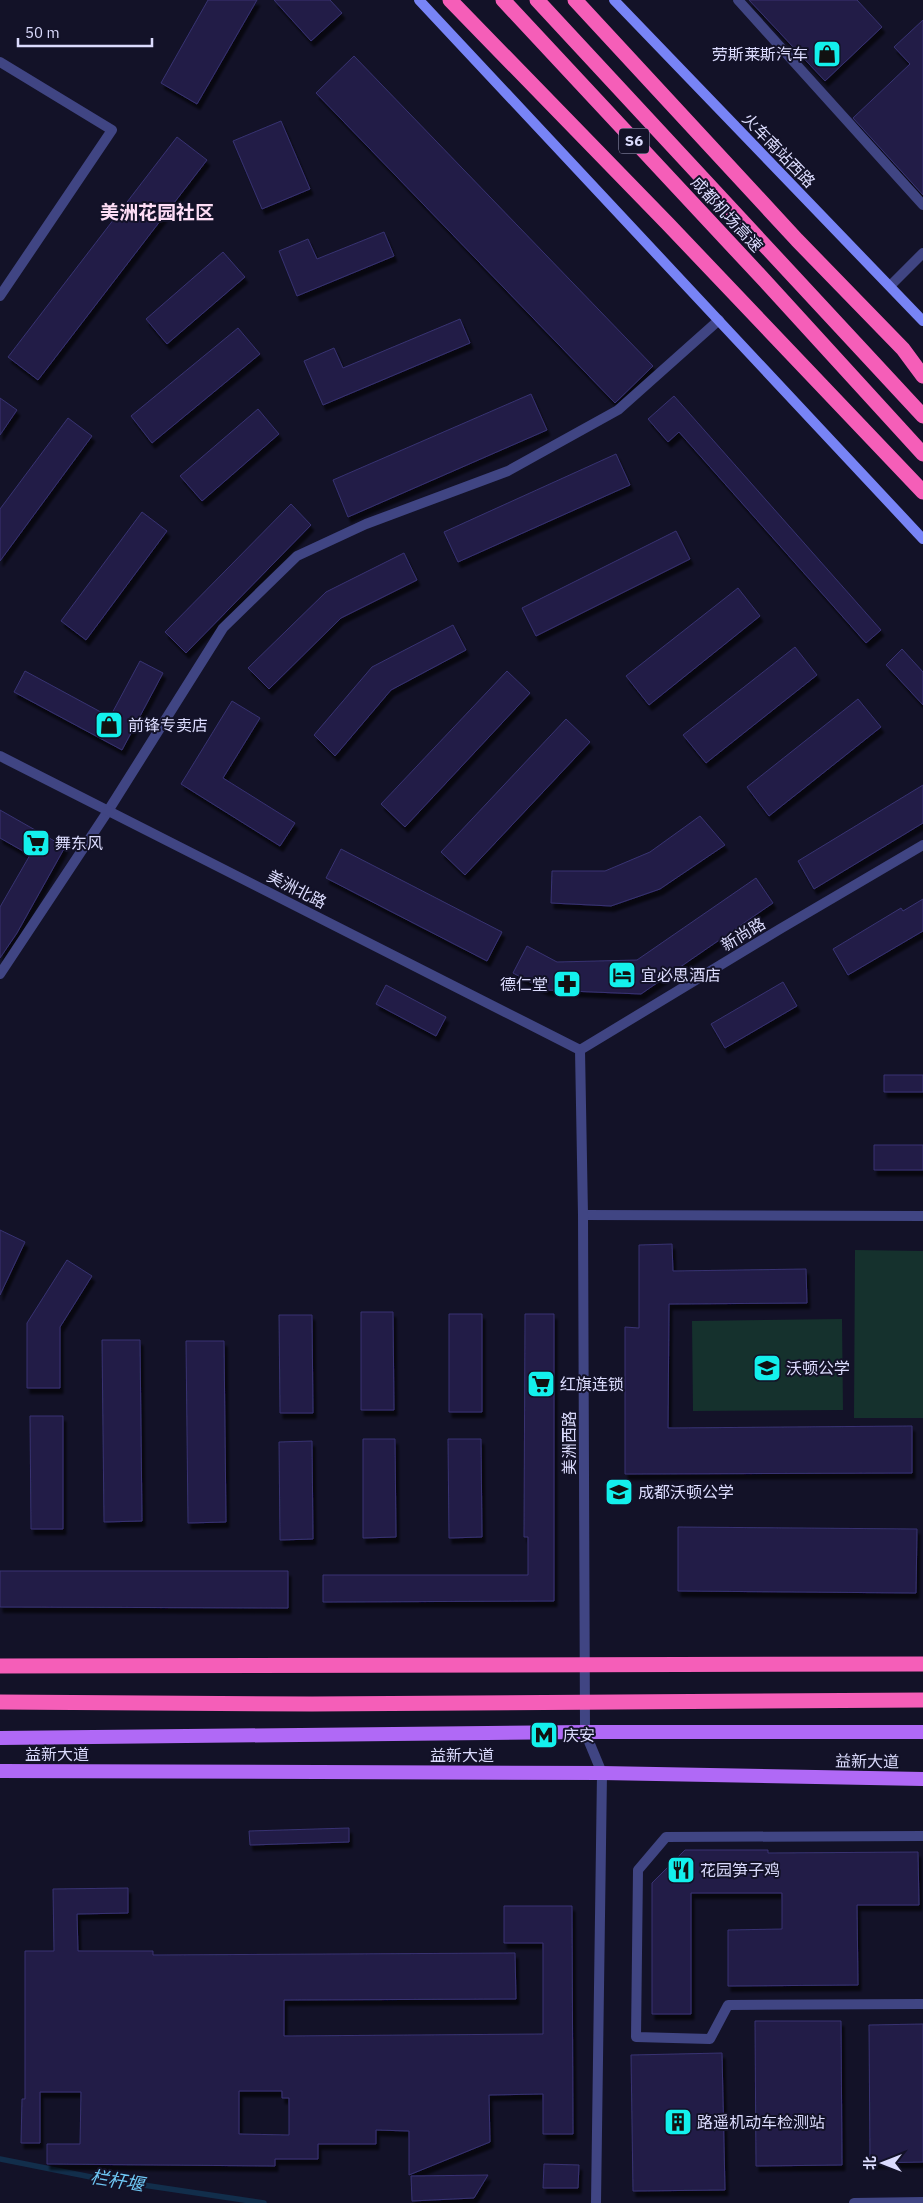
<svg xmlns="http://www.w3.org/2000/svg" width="923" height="2203" viewBox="0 0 923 2203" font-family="'IBM Plex Sans','Noto Sans SC',sans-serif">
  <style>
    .green { fill: #15312d }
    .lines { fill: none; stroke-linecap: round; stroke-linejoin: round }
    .stream { stroke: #122e4b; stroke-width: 5.5 }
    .building { fill: #221f47; stroke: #383272; fill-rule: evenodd; filter: url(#shadow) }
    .minor { stroke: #404583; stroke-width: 10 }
    .tertiary { stroke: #404583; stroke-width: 10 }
    .secondary { stroke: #7884f6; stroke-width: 10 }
    .primary { stroke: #b069f6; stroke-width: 14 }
    .motorway { stroke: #f55eb8; stroke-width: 15 }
    .motorway-bridge { stroke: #f55eb8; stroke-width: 15 }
    .labels { text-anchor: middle; stroke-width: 4; stroke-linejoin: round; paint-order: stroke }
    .shield { fill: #131228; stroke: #9f9fbd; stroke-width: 1 }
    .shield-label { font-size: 15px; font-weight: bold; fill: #dbdbfd }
    .poi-label { font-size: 16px; fill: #dbdbfd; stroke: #131228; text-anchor: start }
    .street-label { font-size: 16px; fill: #dbdbfd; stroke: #131228 }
    .water-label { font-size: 18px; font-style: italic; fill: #6fc8f6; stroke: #131228 }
    .quarter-label { font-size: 19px; font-weight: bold; fill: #fdddf5; stroke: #131228 }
  </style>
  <defs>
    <filter id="shadow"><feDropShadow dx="3" dy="5.5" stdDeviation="1" flood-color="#0009"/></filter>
  </defs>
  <rect width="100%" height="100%" fill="#131228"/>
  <!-- green -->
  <path class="green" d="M855 1250 923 1251V1418H854Z
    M842 1319 843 1410 693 1411 692 1321Z"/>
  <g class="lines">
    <!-- stream -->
    <path class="stream" d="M0 2159 96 2178 264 2203"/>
  </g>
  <!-- building -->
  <path class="building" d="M208 0H257L197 104 161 83Z
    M274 0H330L342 13 311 41Z
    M749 0H857L882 27 825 81Z
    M923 20V195L853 118 910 64 894 47Z
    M354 56 653 366 615 403 316 93Z
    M281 121 310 189 262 209 233 141Z
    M177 137 207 160 38 380 8 357Z
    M384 232 394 256 297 296 279 251 308 239 317 259Z
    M223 252 245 277 167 344 146 319Z
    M460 319 470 343 323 405 304 361 334 348 343 368Z
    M238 328 260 354 152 443 131 416Z
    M531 394 547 430 348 517 333 480Z
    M674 396 881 630 866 643 679 432 668 442 648 419Z
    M0 398 17 410 0 435Z
    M258 409 279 434 202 501 180 476Z
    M68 418 92 436 0 561V509Z
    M616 454 630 485 458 562 444 532Z
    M291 504 311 525 186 653 165 632Z
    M142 512 167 531 86 640 61 621Z
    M676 531 690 559 536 636 522 608Z
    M404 553 417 580 341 618 269 689 248 668 326 592Z
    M738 588 760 616 649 705 626 676Z
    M453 625 466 650 391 690 335 756 314 735 372 667Z
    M795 647 817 675 706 763 683 735Z
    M902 649 923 672V705L886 665Z
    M140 661 163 673 122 750 14 692 25 671 110 717Z
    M507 671 530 693 405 827 381 804Z
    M858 699 881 727 769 816 747 787Z
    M232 701 260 718 223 778 295 823 280 846 181 784Z
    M566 719 590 742 465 875 441 852Z
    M923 785V823L814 889 798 861Z
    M0 810 65 847 17 933 0 958V907L30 855 0 838Z
    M700 816 725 845 660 889 611 906 551 903 552 871H605L650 852Z
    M341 849 502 932 487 961 326 878Z
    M756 878 773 903 641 994 545 990 513 973 527 946 557 962 637 960Z
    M923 899V931L848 975 833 949 901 908 903 911Z
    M783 982 797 1006 725 1048 711 1024Z
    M386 985 446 1017 436 1036 376 1004Z
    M884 1075H923V1092H884Z
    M874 1145H923V1170H874Z
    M0 1230 25 1242 0 1295Z
    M672 1244 673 1271 806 1269 807 1303 669 1304 668 1428 912 1426V1473L625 1474V1327L639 1328V1245Z
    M67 1260 92 1276 60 1327V1388H27V1323Z
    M361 1312H393L394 1410H361Z
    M449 1314H482V1412H449Z
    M525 1314H554V1601L323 1602V1575H528V1537H524Z
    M279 1315H312L313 1413H280Z
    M102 1340H140L142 1521 104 1522Z
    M186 1341H224L226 1522 188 1523Z
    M30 1416H63V1529H31Z
    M363 1439H395L396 1537 363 1538Z
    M448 1439H481L482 1537 449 1538Z
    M312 1441 313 1539 280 1540 279 1442Z
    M678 1527 917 1529 916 1593 678 1591Z
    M0 1571H288V1608L0 1607Z
    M349 1828V1842L250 1845 249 1831Z
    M685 1850H768V1853L918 1852 919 1905H857L858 1985 728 1986V1930L782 1929V1893H691V2014H652V1883Z
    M128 1888V1913L77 1914 78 1951H153V1955L515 1953 516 1999 284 2000V2036L543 2034V1943H504V1906H572L573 2134H543V2094L489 2095 490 2142 409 2175V2131L376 2130V2144H318V2159H275V2166L47 2164V2144H80L81 2092H40V2143H21L22 2099H25V1951H54L53 1889ZM239 2091H282V2098H289V2135L239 2134Z
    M755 2021H841L842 2165 756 2166Z
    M923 2024V2162L870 2163 869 2025Z
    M722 2053 725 2190 633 2191 631 2055Z
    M544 2164 579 2165 578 2188H543Z
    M488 2175 474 2198 412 2201 411 2176Z"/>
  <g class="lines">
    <!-- minor -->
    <path class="minor" d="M738 0 923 205
      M0 62 112 130 0 296
      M890 286 923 253
      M0 974 108 811 223 628 297 556 366 524 508 471 618 410 719 320
      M583 1215 923 1216
      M923 1836 666 1837 638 1870 636 2037 710 2039 728 2005 923 2004
      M596 2203 602 1773
      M854 2203 923 2202"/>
    <!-- tertiary -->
    <path class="tertiary" d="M0 756 580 1050
      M580 1050 583 1215 585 1732 602 1773
      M580 1050 780 929 923 845"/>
    <!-- secondary -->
    <path class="secondary" d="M419 0 923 539
      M614 0 923 321"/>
    <!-- primary -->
    <path class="primary" d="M0 1738 585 1732H923
      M0 1771 602 1773 923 1779"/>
    <!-- motorway -->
    <path class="motorway" d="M450 0 668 224 923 492
      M503 0 765 281 923 454
      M537 0 923 416
      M575 0 797 240 903 349 923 376"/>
    <!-- motorway-bridge -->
    <path class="motorway-bridge" d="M0 1666 923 1664
      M0 1702 312 1704 923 1700"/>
  </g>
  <!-- icons -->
  <defs>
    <symbol id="shop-square" viewBox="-11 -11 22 22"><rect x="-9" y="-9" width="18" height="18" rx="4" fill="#13f0ec" stroke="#131228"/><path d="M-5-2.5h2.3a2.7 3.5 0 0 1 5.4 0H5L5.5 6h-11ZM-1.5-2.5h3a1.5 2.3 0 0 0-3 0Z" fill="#111"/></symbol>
    <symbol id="supermarket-square" viewBox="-11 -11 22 22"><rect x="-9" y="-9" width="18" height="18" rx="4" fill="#13f0ec" stroke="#131228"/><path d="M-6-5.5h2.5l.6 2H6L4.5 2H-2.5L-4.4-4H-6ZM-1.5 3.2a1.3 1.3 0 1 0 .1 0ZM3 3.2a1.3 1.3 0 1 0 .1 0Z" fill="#111"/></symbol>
    <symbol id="hotel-square" viewBox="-11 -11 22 22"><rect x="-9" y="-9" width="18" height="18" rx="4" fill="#13f0ec" stroke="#131228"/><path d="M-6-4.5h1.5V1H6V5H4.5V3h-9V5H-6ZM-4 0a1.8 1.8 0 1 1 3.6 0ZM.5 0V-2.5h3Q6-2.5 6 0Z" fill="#111"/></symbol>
    <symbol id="pharmacy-square" viewBox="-11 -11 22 22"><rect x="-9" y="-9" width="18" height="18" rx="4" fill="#13f0ec" stroke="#131228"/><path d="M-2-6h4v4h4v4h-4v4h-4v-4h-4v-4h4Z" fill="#111"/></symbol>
    <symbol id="school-square" viewBox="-11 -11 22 22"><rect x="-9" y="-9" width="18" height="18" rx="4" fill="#13f0ec" stroke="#131228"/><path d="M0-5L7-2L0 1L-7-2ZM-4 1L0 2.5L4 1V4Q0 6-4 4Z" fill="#111"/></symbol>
    <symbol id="metro-square" viewBox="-11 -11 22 22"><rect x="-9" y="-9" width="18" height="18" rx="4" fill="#13f0ec" stroke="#131228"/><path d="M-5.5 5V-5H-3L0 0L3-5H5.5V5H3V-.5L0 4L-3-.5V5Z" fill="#111"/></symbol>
    <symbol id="restaurant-square" viewBox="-11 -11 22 22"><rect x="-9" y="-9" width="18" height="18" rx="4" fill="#13f0ec" stroke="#131228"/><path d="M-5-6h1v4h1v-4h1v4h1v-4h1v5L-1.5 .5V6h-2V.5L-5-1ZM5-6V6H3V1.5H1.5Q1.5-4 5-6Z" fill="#111"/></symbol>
    <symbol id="building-square" viewBox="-11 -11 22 22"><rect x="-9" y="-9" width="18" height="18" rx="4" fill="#13f0ec" stroke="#131228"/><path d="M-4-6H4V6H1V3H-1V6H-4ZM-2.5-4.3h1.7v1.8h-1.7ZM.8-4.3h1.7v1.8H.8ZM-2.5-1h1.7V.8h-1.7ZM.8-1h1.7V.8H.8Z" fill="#111"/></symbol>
  </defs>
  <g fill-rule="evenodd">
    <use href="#shop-square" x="811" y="38" width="32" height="32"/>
    <use href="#shop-square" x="93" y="709" width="32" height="32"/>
    <use href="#supermarket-square" x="20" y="827" width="32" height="32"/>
    <use href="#hotel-square" x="606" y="959" width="32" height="32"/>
    <use href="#pharmacy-square" x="551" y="968" width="32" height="32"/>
    <use href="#school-square" x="751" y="1352" width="32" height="32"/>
    <use href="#supermarket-square" x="525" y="1368" width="32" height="32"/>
    <use href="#school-square" x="603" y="1476" width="32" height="32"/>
    <use href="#metro-square" x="528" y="1719" width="32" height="32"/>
    <use href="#restaurant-square" x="665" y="1854" width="32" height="32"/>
    <use href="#building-square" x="662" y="2106" width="32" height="32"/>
  </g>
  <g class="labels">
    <!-- shield labels -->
    <rect class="shield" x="619" y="128.5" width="30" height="25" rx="4"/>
    <g class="shield-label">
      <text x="634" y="146">S6</text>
    </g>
    <!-- poi labels -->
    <g class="poi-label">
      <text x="808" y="60" text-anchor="end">劳斯莱斯汽车</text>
      <text x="128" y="731">前锋专卖店</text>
      <text x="55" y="849">舞东风</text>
      <text x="641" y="981">宜必思酒店</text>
      <text x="548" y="990" text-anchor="end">德仁堂</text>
      <text x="786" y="1374">沃顿公学</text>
      <text x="560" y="1390">红旗连锁</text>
      <text x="638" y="1498">成都沃顿公学</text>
      <text x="563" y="1741">庆安</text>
      <text x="700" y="1876">花园笋子鸡</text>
      <text x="697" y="2128">路遥机动车检测站</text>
    </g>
    <!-- street labels -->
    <g class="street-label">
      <text transform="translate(779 150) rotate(46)" y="6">火车南站西路</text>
      <text transform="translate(727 214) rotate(47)" y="6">成都机场高速</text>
      <text transform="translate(297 889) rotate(27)" y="6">美洲北路</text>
      <text transform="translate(743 934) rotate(-31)" y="6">新尚路</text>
      <text transform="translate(569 1443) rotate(-90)" y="6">美洲西路</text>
      <text x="57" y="1760">益新大道</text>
      <text x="462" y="1761">益新大道</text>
      <text transform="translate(867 1761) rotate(1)" y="6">益新大道</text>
    </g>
    <!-- water labels -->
    <g class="water-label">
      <text transform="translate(117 2181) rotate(9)" y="6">栏杆堰</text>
    </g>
    <!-- quarter labels -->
    <g class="quarter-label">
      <text x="157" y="219">美洲花园社区</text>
    </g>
  </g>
  <!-- north arrow -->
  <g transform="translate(883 2163) rotate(270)" stroke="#131228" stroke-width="4" paint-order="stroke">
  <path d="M0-4L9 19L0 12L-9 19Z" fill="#dbdbfd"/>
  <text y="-8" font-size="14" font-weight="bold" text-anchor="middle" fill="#dbdbfd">北</text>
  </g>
  <!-- scale -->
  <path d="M18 38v8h134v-8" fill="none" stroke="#dbdbfd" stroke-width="2.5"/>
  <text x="25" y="38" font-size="15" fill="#dbdbfd" stroke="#131228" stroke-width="4" paint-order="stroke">50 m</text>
</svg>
